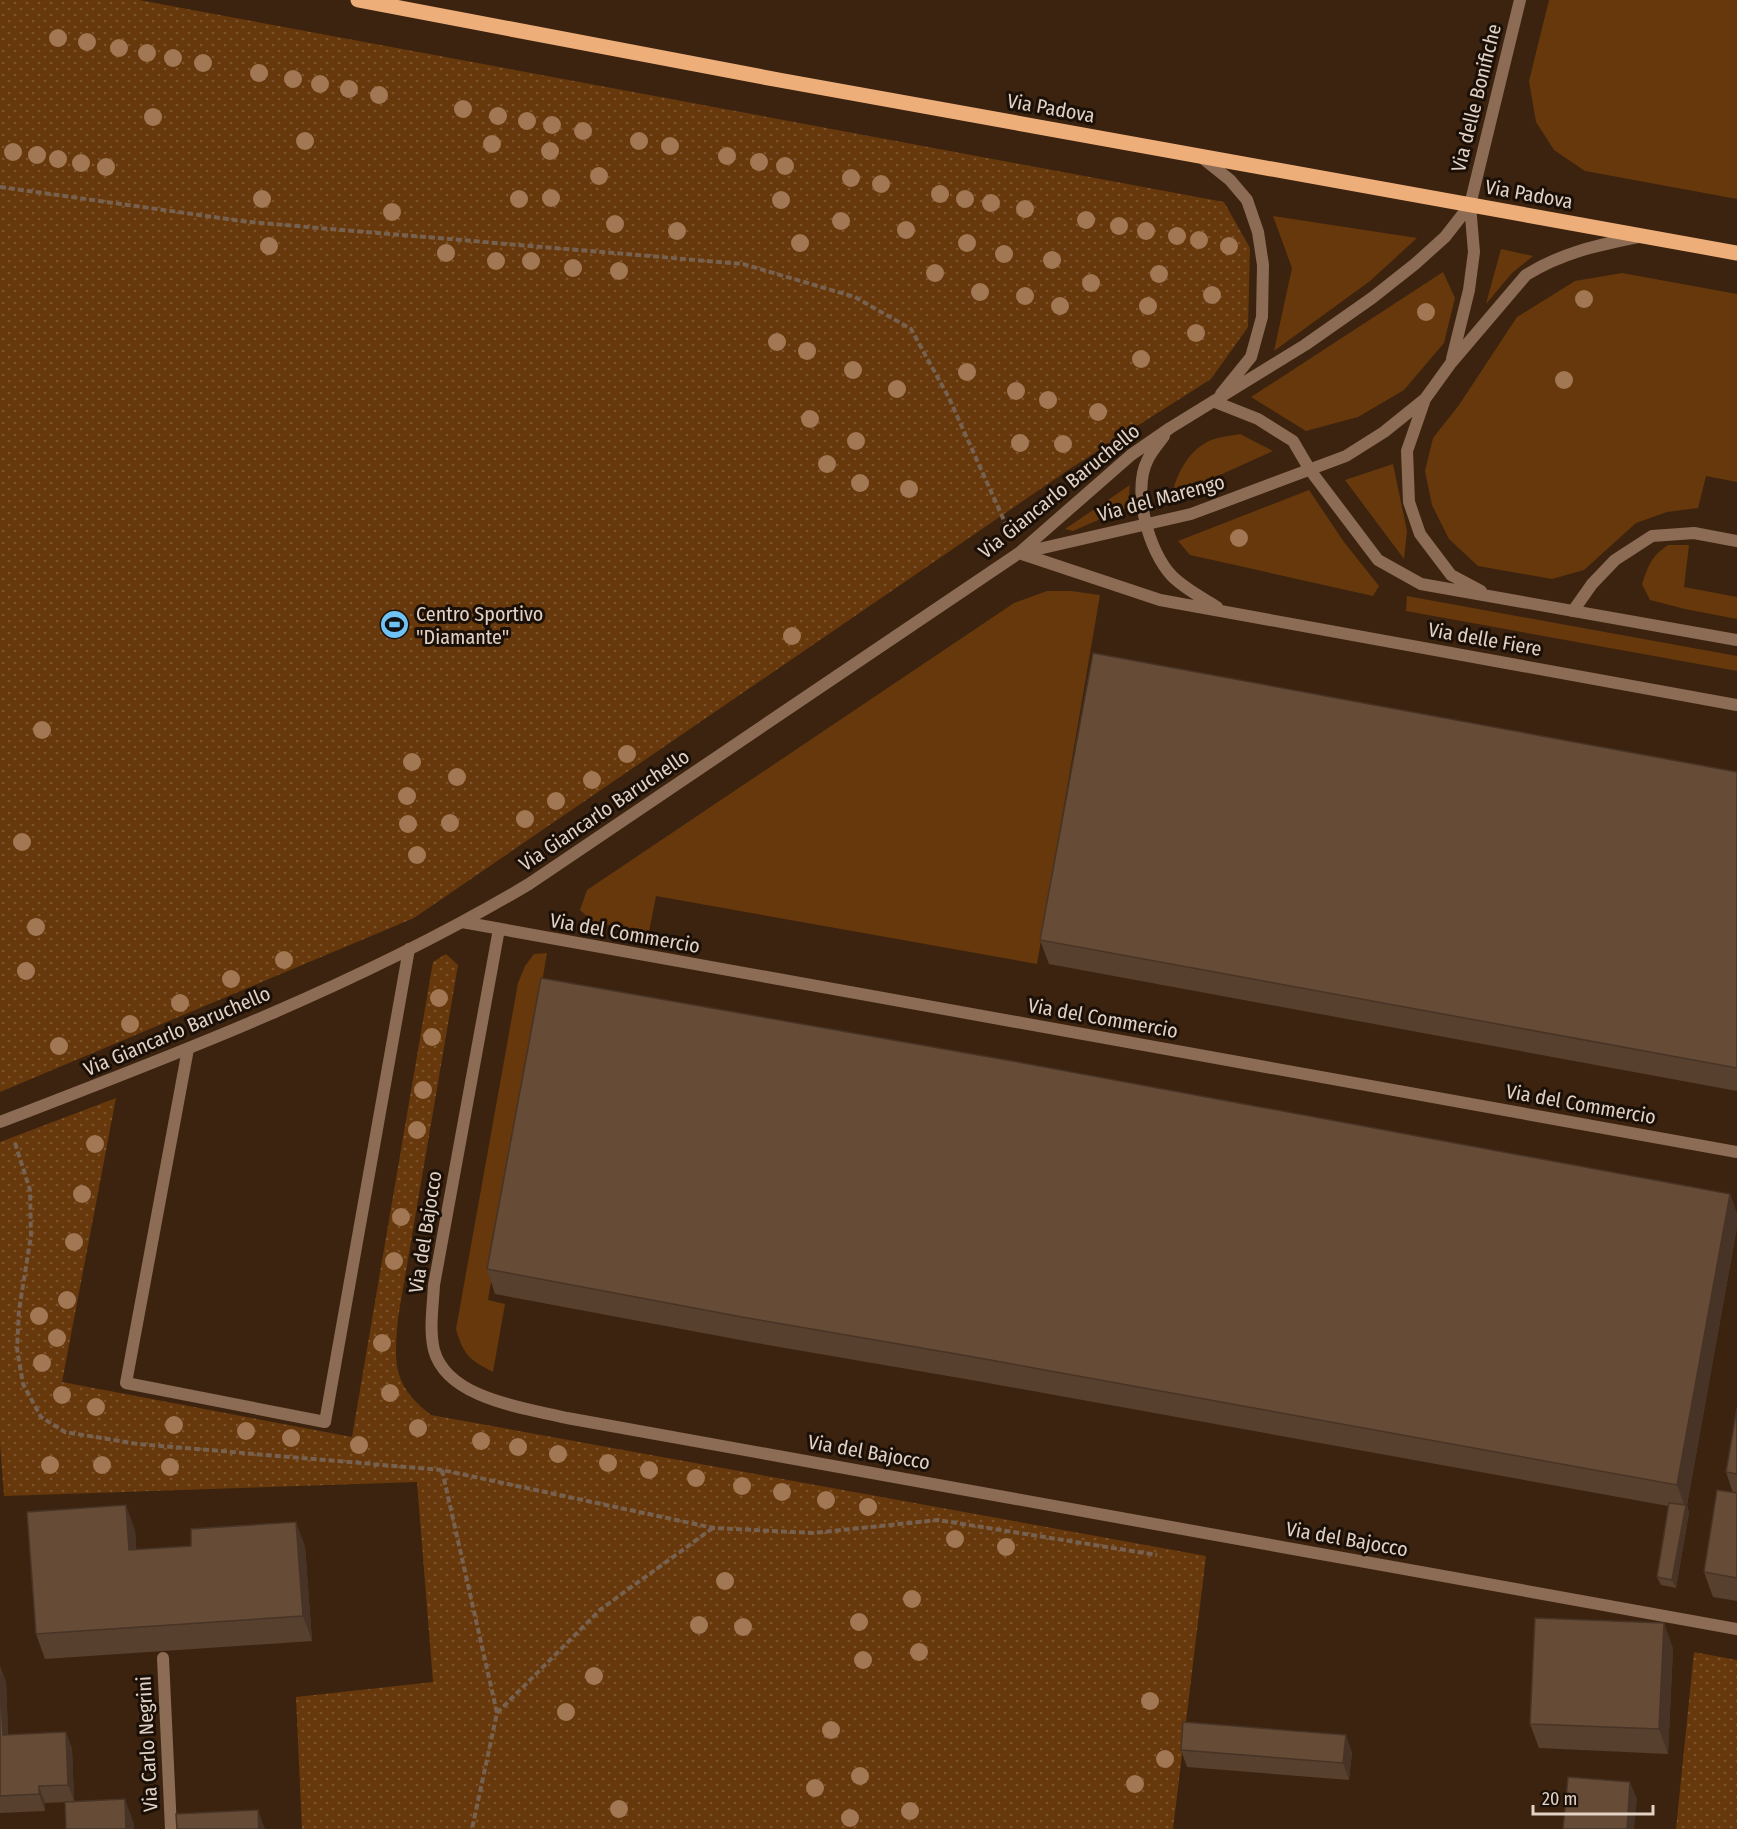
<svg xmlns="http://www.w3.org/2000/svg" width="1737" height="1829" viewBox="0 0 1737 1829" font-family="'Fira Sans Condensed',sans-serif">
  <style>
    .grass { fill: #66380b }
    .park { fill: url(#park-dots) }
    .lines { fill: none; stroke-linecap: round; stroke-linejoin: round }
    .path { stroke: #776150; stroke-width: 4; stroke-dasharray: 6 3; stroke-linecap: butt }
    .lane { stroke: #8c6c54; stroke-width: 12 }
    .street { stroke: #8c6c54; stroke-width: 12 }
    .primary { stroke: #eeae7a; stroke-width: 15 }
    .tree { fill: #a17754 }
    .wall { fill: #58402e }
    .shaded-wall { fill: #473426 }
    .building { fill: #664b36; stroke: #473426; stroke-width: 1.5 }
    .labels { text-anchor: middle; stroke-width: 6; stroke-linejoin: round; paint-order: stroke }
    .street-label { font-size: 20px; fill: #e2d2c6; stroke: #1b1007 }
    .poi-label { font-size: 20px; fill: #e2d2c6; stroke: #1b1007; text-anchor: start }
  </style>
  <defs>
    <pattern id="park-dots" width="8" height="8" patternUnits="userSpaceOnUse" patternTransform="scale(1.5)"><rect width="8" height="8" fill="#66380b"/><path d="M2 2h.1M6 6h.1" fill="none" stroke="#7c542d" stroke-width="1.8" stroke-linecap="round"/></pattern>
  </defs>
  <rect width="100%" height="100%" fill="#3c230f"/>
  <!-- grass -->
  <path class="grass" d="M1549 0H1737V199L1585 171 1554 150 1536 122 1529 81Z
    M1273 216 1417 238 1370 281 1274 351 1292 268Z
    M1501 249 1533 256 1512 273 1486 304Z
    M1443 272 1455 298 1444 343 1404 390 1358 417 1306 431 1251 397Z
    M1622 273 1737 294V482L1706 476 1698 508 1667 512 1636 523 1584 570 1552 579 1478 566 1449 539 1432 505 1425 471 1433 438 1459 405 1517 317 1575 281Z
    M1240 434 1273 451 1171 497C1177 474 1186 454 1207 442 1216 437 1230 436 1240 434Z
    M1393 464 1407 531 1404 559 1345 480Z
    M1130 485 1128 507 1073 531 1065 529Z
    M1309 490 1344 542 1379 586 1373 596 1190 555 1178 541Z
    M1668 545H1689L1684 587 1737 597V619L1685 609 1650 600 1642 584C1649 564 1651 557 1668 545Z
    M1047 591H1071L1100 595 1037 964 656 896 649 932 593 922 580 910 587 890 1014 603Z
    M1407 596 1737 656V671L1406 611Z
    M547 953 488 1300 505 1304 493 1372C470 1360 463 1355 456 1329L518 983 525 966 534 954Z"/>
  <!-- park -->
  <path class="park" d="M0 0H139L1224 202 1250 248 1248 327 1211 379 1071 468 414 918 0 1092Z
    M446 954 458 965 398 1318C394 1363 392 1385 431 1415L1206 1556 1173 1829H302L296 1697 433 1682 417 1482 4 1496 0 1444V1142L116 1098 62 1382 352 1437 433 962Z
    M1694 1652 1737 1660V1829H1676Z"/>
  <g class="lines">
    <!-- path -->
    <path class="path" d="M0 187 249 222 743 264 855 297 911 329 949 398 1007 527
      M15 1143 30 1190 31 1236 19 1310 17 1349 23 1384 41 1417 65 1432 138 1444 442 1470 714 1528 813 1533 938 1520 1157 1555
      M442 1470 497 1713 472 1829
      M497 1713 601 1609 713 1528"/>
    <!-- lane -->
    <path class="lane" d="M1573 611 1592 584 1615 560 1652 536 1694 533 1737 541
      M188 1049 126 1383 325 1422 409 949"/>
    <!-- street -->
    <path class="street" d="M1200 156 1230 180 1247 200 1258 232 1263 265 1262 317 1251 357 1221 394
      M1452 359 1469 290 1474 252 1470 205 1520 0
      M1425 399 1407 451 1409 502 1420 534 1451 575 1481 591
      M1215 402 1258 419 1293 441 1310 470 1378 560 1421 584 1737 640
      M1164 436C1159 443 1152 451 1148 459 1132 490 1148 551 1172 576 1185 589 1201 597 1217 607
      M1019 553 1160 600 1737 705
      M1021 553 1191 514 1346 456 1384 432 1425 399 1451 363 1526 275C1561 253 1598 245 1638 237
      M462 922 1737 1152
      M499 929 434 1285C433 1306 429 1329 434 1350 447 1399 525 1408 567 1418L1737 1629
      M0 1122C180 1053 363 983 529 884L1019 553 1131 455 1170 428 1305 345 1372 298 1415 264 1445 237 1470 205
      M163 1658 171 1829"/>
    <!-- primary -->
    <path class="primary" d="M358 0 779 80 1737 253"/>
  </g>
  <!-- trees -->
  <g class="tree">
    <circle cx="58" cy="38" r="9"/>
    <circle cx="87" cy="42" r="9"/>
    <circle cx="119" cy="48" r="9"/>
    <circle cx="147" cy="53" r="9"/>
    <circle cx="173" cy="58" r="9"/>
    <circle cx="203" cy="63" r="9"/>
    <circle cx="259" cy="73" r="9"/>
    <circle cx="293" cy="79" r="9"/>
    <circle cx="320" cy="84" r="9"/>
    <circle cx="349" cy="89" r="9"/>
    <circle cx="379" cy="95" r="9"/>
    <circle cx="463" cy="109" r="9"/>
    <circle cx="498" cy="116" r="9"/>
    <circle cx="153" cy="117" r="9"/>
    <circle cx="527" cy="121" r="9"/>
    <circle cx="552" cy="125" r="9"/>
    <circle cx="583" cy="131" r="9"/>
    <circle cx="305" cy="141" r="9"/>
    <circle cx="639" cy="141" r="9"/>
    <circle cx="492" cy="144" r="9"/>
    <circle cx="670" cy="146" r="9"/>
    <circle cx="550" cy="151" r="9"/>
    <circle cx="13" cy="152" r="9"/>
    <circle cx="37" cy="155" r="9"/>
    <circle cx="727" cy="156" r="9"/>
    <circle cx="58" cy="159" r="9"/>
    <circle cx="759" cy="162" r="9"/>
    <circle cx="81" cy="163" r="9"/>
    <circle cx="785" cy="166" r="9"/>
    <circle cx="106" cy="167" r="9"/>
    <circle cx="599" cy="176" r="9"/>
    <circle cx="851" cy="178" r="9"/>
    <circle cx="881" cy="184" r="9"/>
    <circle cx="940" cy="194" r="9"/>
    <circle cx="551" cy="198" r="9"/>
    <circle cx="262" cy="199" r="9"/>
    <circle cx="519" cy="199" r="9"/>
    <circle cx="965" cy="199" r="9"/>
    <circle cx="781" cy="200" r="9"/>
    <circle cx="991" cy="203" r="9"/>
    <circle cx="1025" cy="209" r="9"/>
    <circle cx="392" cy="212" r="9"/>
    <circle cx="1086" cy="220" r="9"/>
    <circle cx="841" cy="221" r="9"/>
    <circle cx="615" cy="224" r="9"/>
    <circle cx="1119" cy="226" r="9"/>
    <circle cx="906" cy="230" r="9"/>
    <circle cx="677" cy="231" r="9"/>
    <circle cx="1146" cy="231" r="9"/>
    <circle cx="1177" cy="236" r="9"/>
    <circle cx="1199" cy="240" r="9"/>
    <circle cx="800" cy="243" r="9"/>
    <circle cx="967" cy="243" r="9"/>
    <circle cx="269" cy="246" r="9"/>
    <circle cx="1229" cy="246" r="9"/>
    <circle cx="446" cy="253" r="9"/>
    <circle cx="1004" cy="254" r="9"/>
    <circle cx="1052" cy="260" r="9"/>
    <circle cx="496" cy="261" r="9"/>
    <circle cx="531" cy="261" r="9"/>
    <circle cx="573" cy="268" r="9"/>
    <circle cx="619" cy="271" r="9"/>
    <circle cx="935" cy="273" r="9"/>
    <circle cx="1159" cy="274" r="9"/>
    <circle cx="1091" cy="283" r="9"/>
    <circle cx="980" cy="292" r="9"/>
    <circle cx="1212" cy="295" r="9"/>
    <circle cx="1025" cy="296" r="9"/>
    <circle cx="1584" cy="299" r="9"/>
    <circle cx="1060" cy="306" r="9"/>
    <circle cx="1148" cy="306" r="9"/>
    <circle cx="1426" cy="312" r="9"/>
    <circle cx="1196" cy="333" r="9"/>
    <circle cx="777" cy="342" r="9"/>
    <circle cx="807" cy="351" r="9"/>
    <circle cx="1141" cy="359" r="9"/>
    <circle cx="853" cy="370" r="9"/>
    <circle cx="967" cy="372" r="9"/>
    <circle cx="1564" cy="380" r="9"/>
    <circle cx="897" cy="389" r="9"/>
    <circle cx="1016" cy="391" r="9"/>
    <circle cx="1048" cy="400" r="9"/>
    <circle cx="1098" cy="412" r="9"/>
    <circle cx="810" cy="419" r="9"/>
    <circle cx="856" cy="441" r="9"/>
    <circle cx="1020" cy="443" r="9"/>
    <circle cx="1063" cy="444" r="9"/>
    <circle cx="827" cy="464" r="9"/>
    <circle cx="860" cy="483" r="9"/>
    <circle cx="909" cy="489" r="9"/>
    <circle cx="1239" cy="538" r="9"/>
    <circle cx="792" cy="636" r="9"/>
    <circle cx="42" cy="730" r="9"/>
    <circle cx="627" cy="754" r="9"/>
    <circle cx="412" cy="762" r="9"/>
    <circle cx="457" cy="777" r="9"/>
    <circle cx="592" cy="780" r="9"/>
    <circle cx="407" cy="796" r="9"/>
    <circle cx="556" cy="801" r="9"/>
    <circle cx="525" cy="819" r="9"/>
    <circle cx="450" cy="823" r="9"/>
    <circle cx="408" cy="824" r="9"/>
    <circle cx="22" cy="842" r="9"/>
    <circle cx="417" cy="855" r="9"/>
    <circle cx="36" cy="927" r="9"/>
    <circle cx="284" cy="960" r="9"/>
    <circle cx="26" cy="971" r="9"/>
    <circle cx="231" cy="979" r="9"/>
    <circle cx="439" cy="998" r="9"/>
    <circle cx="180" cy="1003" r="9"/>
    <circle cx="130" cy="1024" r="9"/>
    <circle cx="432" cy="1037" r="9"/>
    <circle cx="59" cy="1046" r="9"/>
    <circle cx="423" cy="1090" r="9"/>
    <circle cx="417" cy="1130" r="9"/>
    <circle cx="95" cy="1144" r="9"/>
    <circle cx="82" cy="1194" r="9"/>
    <circle cx="401" cy="1217" r="9"/>
    <circle cx="74" cy="1242" r="9"/>
    <circle cx="394" cy="1261" r="9"/>
    <circle cx="67" cy="1300" r="9"/>
    <circle cx="39" cy="1316" r="9"/>
    <circle cx="57" cy="1338" r="9"/>
    <circle cx="382" cy="1343" r="9"/>
    <circle cx="42" cy="1363" r="9"/>
    <circle cx="390" cy="1393" r="9"/>
    <circle cx="62" cy="1395" r="9"/>
    <circle cx="96" cy="1407" r="9"/>
    <circle cx="174" cy="1425" r="9"/>
    <circle cx="418" cy="1428" r="9"/>
    <circle cx="246" cy="1431" r="9"/>
    <circle cx="291" cy="1438" r="9"/>
    <circle cx="481" cy="1441" r="9"/>
    <circle cx="359" cy="1445" r="9"/>
    <circle cx="518" cy="1447" r="9"/>
    <circle cx="558" cy="1454" r="9"/>
    <circle cx="608" cy="1463" r="9"/>
    <circle cx="50" cy="1465" r="9"/>
    <circle cx="102" cy="1465" r="9"/>
    <circle cx="170" cy="1467" r="9"/>
    <circle cx="649" cy="1470" r="9"/>
    <circle cx="696" cy="1478" r="9"/>
    <circle cx="742" cy="1486" r="9"/>
    <circle cx="782" cy="1492" r="9"/>
    <circle cx="826" cy="1500" r="9"/>
    <circle cx="868" cy="1507" r="9"/>
    <circle cx="955" cy="1539" r="9"/>
    <circle cx="1006" cy="1547" r="9"/>
    <circle cx="725" cy="1581" r="9"/>
    <circle cx="912" cy="1599" r="9"/>
    <circle cx="859" cy="1622" r="9"/>
    <circle cx="699" cy="1625" r="9"/>
    <circle cx="743" cy="1627" r="9"/>
    <circle cx="919" cy="1652" r="9"/>
    <circle cx="863" cy="1660" r="9"/>
    <circle cx="594" cy="1676" r="9"/>
    <circle cx="1150" cy="1701" r="9"/>
    <circle cx="566" cy="1712" r="9"/>
    <circle cx="831" cy="1730" r="9"/>
    <circle cx="1165" cy="1759" r="9"/>
    <circle cx="860" cy="1776" r="9"/>
    <circle cx="1135" cy="1784" r="9"/>
    <circle cx="815" cy="1788" r="9"/>
    <circle cx="619" cy="1809" r="9"/>
    <circle cx="910" cy="1811" r="9"/>
    <circle cx="850" cy="1818" r="9"/>
  </g>
  <!-- wall -->
  <path class="wall" d="M1737 772V1091L1049 964 1040 940Z
    M1730 1194 1737 1214V1227L1687 1505 1689 1513 1676 1588 1661 1585 1657 1577 1668 1506 977 1381 751 1342 495 1294 487 1269Z
    M1737 1408V1601L1713 1597 1704 1572 1733 1493 1726 1472Z
    M135 1530 136 1550 191 1546H305L312 1641 45 1659 36 1634Z
    M1673 1648 1668 1754 1539 1748 1530 1724Z
    M0 1666 6 1682 8 1735 66 1732 72 1749 74 1801 134 1824V1829H66L68 1802 45 1803V1811L0 1813Z
    M1181 1750 1352 1752 1349 1780 1187 1767Z"/>
  <!-- shaded-wall -->
  <path class="shaded-wall" d="M1730 1194 1737 1214V1227L1687 1505 1689 1513 1676 1588 1672 1580 1686 1509 1677 1485Z
    M126 1505 135 1530 138 1575 129 1550Z
    M296 1522 305 1546 312 1641 303 1616Z
    M1664 1623 1673 1648 1668 1754 1659 1729Z
    M0 1666 6 1682 9 1752 3 1735Z
    M66 1732 72 1749 74 1801 68 1785Z
    M1346 1735 1352 1752 1349 1780 1343 1763Z
    M1630 1782 1637 1799 1634 1829H1627Z
    M39 1786 45 1803V1811L39 1794Z
    M125 1799 134 1824V1829H126Z
    M258 1810 265 1829H259Z"/>
  <!-- building -->
  <path class="building" d="M1093 653 1737 772V1068L1040 940Z
    M541 978 1012 1061 1730 1194 1677 1485 968 1356 742 1317 487 1269Z
    M1737 1408V1474L1726 1472Z
    M1717 1490 1737 1493V1578L1704 1572Z
    M1669 1503 1686 1505 1672 1580 1657 1577Z
    M126 1505 129 1550 191 1546V1529L296 1522 303 1616 36 1634 27 1512Z
    M1535 1618 1664 1623 1659 1729 1530 1724Z
    M0 1675 3 1735 66 1732 68 1785 39 1786V1794L0 1796Z
    M1183 1722 1346 1735 1343 1763 1181 1750Z
    M1568 1777 1630 1782 1627 1829H1563Z
    M125 1799 126 1829H66L65 1802Z
    M258 1810 259 1829H177L176 1814Z"/>
  <!-- icons -->
  <defs>
    <symbol id="stadium-disc" viewBox="-11 -11 22 22"><circle r="9.5" fill="#6fc2f4" stroke="#1b1007"/><path d="M0-5a6.5 5 0 1 0 0 10a6.5 5 0 1 0 0-10ZM-3.5-1.8h7v3.6h-7Z" fill="#111"/></symbol>
  </defs>
  <g fill-rule="evenodd">
    <use href="#stadium-disc" x="378" y="608" width="33" height="33"/>
  </g>
  <g class="labels">
    <!-- street labels -->
    <g class="street-label">
      <text transform="translate(1476 98) rotate(-76)" y="7">Via delle Bonifiche</text>
      <text transform="translate(1051 108) rotate(10)" y="7">Via Padova</text>
      <text transform="translate(1529 194) rotate(10)" y="7">Via Padova</text>
      <text transform="translate(1059 491) rotate(-39)" y="7">Via Giancarlo Baruchello</text>
      <text transform="translate(1161 498) rotate(-15)" y="7">Via del Marengo</text>
      <text transform="translate(1485 639) rotate(10)" y="7">Via delle Fiere</text>
      <text transform="translate(604 810) rotate(-34)" y="7">Via Giancarlo Baruchello</text>
      <text transform="translate(625 933) rotate(10)" y="7">Via del Commercio</text>
      <text transform="translate(1103 1018) rotate(10)" y="7">Via del Commercio</text>
      <text transform="translate(177 1031) rotate(-23)" y="7">Via Giancarlo Baruchello</text>
      <text transform="translate(1581 1104) rotate(10)" y="7">Via del Commercio</text>
      <text transform="translate(425 1232) rotate(-81)" y="7">Via del Bajocco</text>
      <text transform="translate(869 1452) rotate(10)" y="7">Via del Bajocco</text>
      <text transform="translate(1347 1539) rotate(10)" y="7">Via del Bajocco</text>
      <text transform="translate(147 1744) rotate(-93)" y="7">Via Carlo Negrini</text>
    </g>
    <!-- poi labels -->
    <g class="poi-label">
      <text x="416" y="621">Centro Sportivo<tspan x="416" dy="23">"Diamante"</tspan></text>
    </g>
  </g>
  <!-- scale -->
  <path d="M1533 1805v9h120v-9" fill="none" stroke="#e2d2c6" stroke-width="3"/>
  <text x="1542" y="1805" font-size="18" fill="#e2d2c6" stroke="#1b1007" stroke-width="4.5" paint-order="stroke">20 m</text>
</svg>
